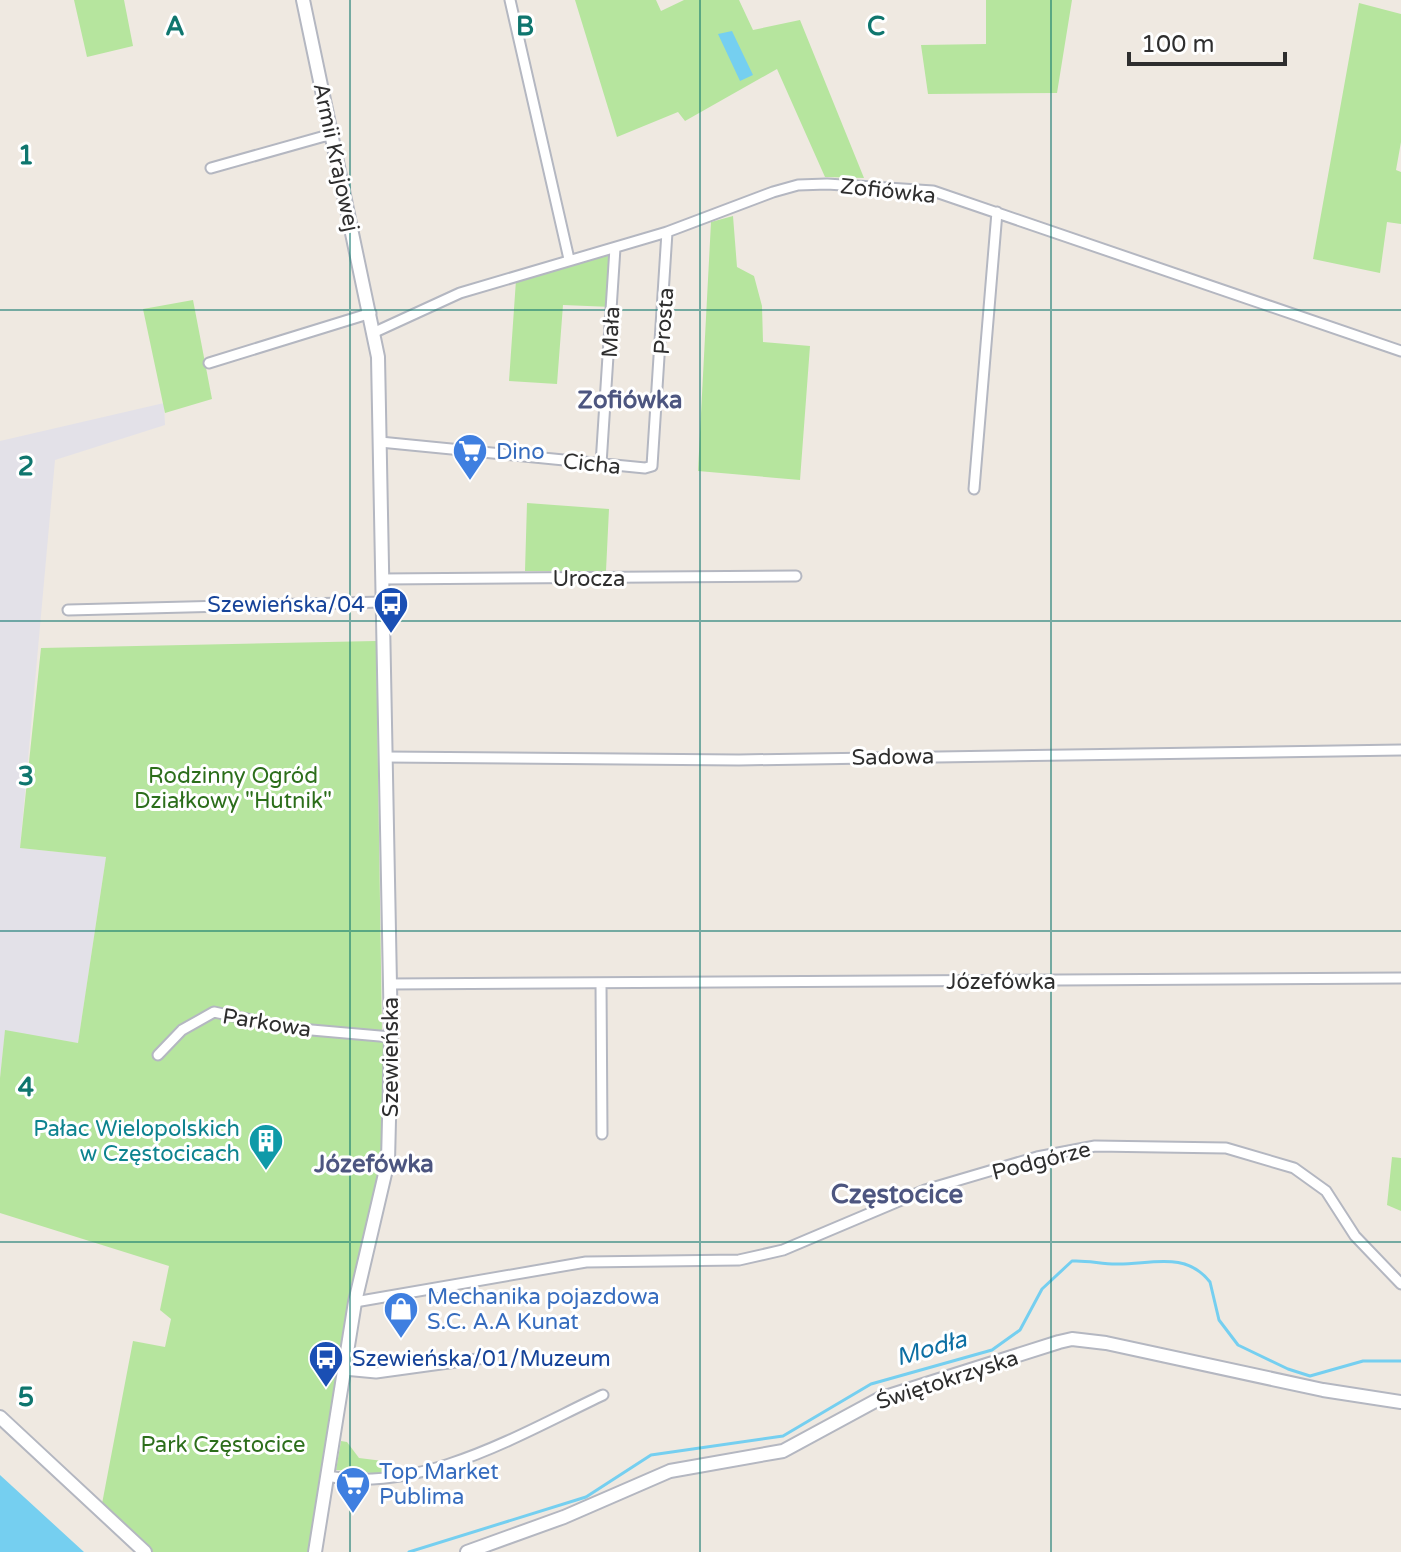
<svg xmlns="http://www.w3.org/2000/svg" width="1401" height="1552" viewBox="0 0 1401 1552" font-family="'Varela Round',sans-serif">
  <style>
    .industrial { fill: #e3e1e8 }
    .green { fill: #b6e59e }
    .water { fill: #75cff0 }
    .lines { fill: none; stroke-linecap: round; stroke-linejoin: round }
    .stream { stroke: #75cff0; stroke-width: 3 }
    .street-casing { stroke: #b4b7c1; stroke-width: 13 }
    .secondary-casing { stroke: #b4b7c1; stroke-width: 16 }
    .street { stroke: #fff; stroke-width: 9 }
    .secondary { stroke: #fff; stroke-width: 12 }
    .grid { fill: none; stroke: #0f766e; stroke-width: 2; stroke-opacity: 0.55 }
    .labels { text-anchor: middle; stroke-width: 6; stroke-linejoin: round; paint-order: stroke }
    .street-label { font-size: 22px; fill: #2e2e2e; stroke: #fff }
    .shop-label { font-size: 22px; fill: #366cbe; stroke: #fff; text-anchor: start }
    .transit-label { font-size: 22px; fill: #164399; stroke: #fff; text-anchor: end }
    .park-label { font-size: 22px; fill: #2c6e1b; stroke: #fff }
    .culture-label { font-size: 22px; fill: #0d838f; stroke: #fff; text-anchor: end }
    .neighbourhood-label { font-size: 24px; font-weight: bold; fill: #4d5680; stroke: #fff }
    .water-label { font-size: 24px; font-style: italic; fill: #0d6fa3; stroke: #fff }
    .quarter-label { font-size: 26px; font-weight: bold; fill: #4d5680; stroke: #fff }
    .grid-label { font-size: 26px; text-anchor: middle; font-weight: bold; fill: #0f766e; stroke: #fff; stroke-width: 6; stroke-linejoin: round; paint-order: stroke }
  </style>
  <rect width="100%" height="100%" fill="#efe9e1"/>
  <!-- industrial -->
  <path class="industrial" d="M164 403 165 425 55 460 20 848 106 857 78 1043 5 1031 0 1078V441Z"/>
  <!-- green -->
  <path class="green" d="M74 0H124L133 46 87 57Z
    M575 0H656L661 11 684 0H739L753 30 800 20 864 178 825 177 777 69 685 121 678 112 617 137Z
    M986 0H1072L1057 93 928 94 921 45 986 44Z
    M1359 3 1401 14V142L1396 170 1401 172V224L1387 222 1380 273 1313 259Z
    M733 216 737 267 754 276 762 306 763 342 810 346 800 480 698 471 711 222Z
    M610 252 612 307 563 305 557 384 509 381 516 280Z
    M193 300 212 399 165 413 143 309Z
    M527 503 609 509 606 571H525Z
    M376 641 382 1032 289 1028 391 1037V1135L355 1302 315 1552H145L101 1509 133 1341 165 1347 171 1319 160 1310 169 1266 0 1213V1078L5 1030 78 1043 106 857 20 848 41 648Z
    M1392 1157 1401 1158V1211L1387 1205Z
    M341 1441 347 1442 359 1458 383 1461 384 1474 336 1470Z"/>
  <!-- water -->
  <path class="water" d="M732 31 753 75 740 81 718 34Z
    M0 1475 84 1552H0Z"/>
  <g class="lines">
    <!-- stream -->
    <path class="stream" d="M409 1552 586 1497 651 1455 783 1436 871 1384 992 1350 1020 1330 1042 1289 1072 1261C1087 1260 1101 1264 1116 1264 1149 1265 1185 1250 1210 1282L1219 1320 1238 1345 1288 1369 1310 1376 1363 1361H1401"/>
    <defs>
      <path id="street" d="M510 0 569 259
        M211 168 332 134
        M375 332 460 293 667 232 773 192 798 185 827 184 933 191 1401 351
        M209 363 371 313
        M380 442 645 468 652 466 667 232
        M601 464 615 248
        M974 489 997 212
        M382 579 796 576
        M68 610 382 602
        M385 757 739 760 1401 750
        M601 983 602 1134
        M390 984 1401 978
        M158 1055 182 1030 214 1012 289 1028 391 1037
        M355 1302 586 1262 739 1260 783 1250 925 1190 1037 1157 1095 1146 1226 1148 1294 1168 1326 1191 1355 1236 1401 1284
        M344 1370 376 1373 492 1357
        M327 1476C422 1494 520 1434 603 1395"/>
      <path id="secondary" d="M303 0 378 357 391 1037 388 1161 355 1302 315 1552
        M0 1417 145 1552
        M467 1552 564 1517 670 1471 783 1451 879 1399 1059 1342 1072 1339 1106 1343 1323 1390 1401 1402"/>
    </defs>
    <!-- street casing -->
    <use href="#street" class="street-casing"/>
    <!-- secondary casing -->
    <use href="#secondary" class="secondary-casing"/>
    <!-- street -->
    <use href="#street" class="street"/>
    <!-- secondary -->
    <use href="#secondary" class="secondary"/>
  </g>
  <!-- grid -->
  <path class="grid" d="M350 0V1552M700 0V1552M1051 0V1552M0 310H1401M0 621H1401M0 931H1401M0 1242H1401"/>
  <!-- icons -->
  <defs>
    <symbol id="supermarket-pin" viewBox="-11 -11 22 30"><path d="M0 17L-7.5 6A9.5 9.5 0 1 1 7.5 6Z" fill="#3f7fe0" stroke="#fff"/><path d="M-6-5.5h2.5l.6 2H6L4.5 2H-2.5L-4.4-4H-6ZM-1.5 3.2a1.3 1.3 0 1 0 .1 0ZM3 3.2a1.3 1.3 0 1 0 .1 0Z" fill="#fff"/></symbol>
    <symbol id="bus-pin" viewBox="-11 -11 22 30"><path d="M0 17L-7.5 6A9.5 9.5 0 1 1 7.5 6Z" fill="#1a4fb4" stroke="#fff"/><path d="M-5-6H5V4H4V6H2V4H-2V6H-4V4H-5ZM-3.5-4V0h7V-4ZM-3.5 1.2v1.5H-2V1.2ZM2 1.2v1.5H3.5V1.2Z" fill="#fff"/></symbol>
    <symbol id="building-pin" viewBox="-11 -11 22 30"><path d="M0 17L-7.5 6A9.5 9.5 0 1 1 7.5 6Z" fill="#0f9aa8" stroke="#fff"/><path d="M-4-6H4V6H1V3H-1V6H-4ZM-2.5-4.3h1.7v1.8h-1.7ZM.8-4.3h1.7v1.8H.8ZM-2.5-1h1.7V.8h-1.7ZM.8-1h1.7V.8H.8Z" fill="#fff"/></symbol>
    <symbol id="shop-pin" viewBox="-11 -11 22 30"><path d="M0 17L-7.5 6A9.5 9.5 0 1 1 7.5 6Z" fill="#3f7fe0" stroke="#fff"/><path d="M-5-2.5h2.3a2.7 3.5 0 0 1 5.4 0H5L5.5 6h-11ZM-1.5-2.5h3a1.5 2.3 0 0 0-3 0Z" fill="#fff"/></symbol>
  </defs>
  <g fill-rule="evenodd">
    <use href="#supermarket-pin" x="450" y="431" width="40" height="54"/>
    <use href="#bus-pin" x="371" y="584" width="40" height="54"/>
    <use href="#building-pin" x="246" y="1121" width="40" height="54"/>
    <use href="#shop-pin" x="381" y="1289" width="40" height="54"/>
    <use href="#bus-pin" x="306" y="1338" width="40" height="54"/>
    <use href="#supermarket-pin" x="333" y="1464" width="40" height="54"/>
  </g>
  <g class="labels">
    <!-- street labels -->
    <g class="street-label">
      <text transform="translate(337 157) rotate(78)" y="8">Armii Krajowej</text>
      <text transform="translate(888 190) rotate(6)" y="8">Zofiówka</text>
      <text transform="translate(663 321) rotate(-86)" y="8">Prosta</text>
      <text transform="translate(610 332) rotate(-87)" y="8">Mała</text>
      <text transform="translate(592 463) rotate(6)" y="8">Cicha</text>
      <text x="589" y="586">Urocza</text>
      <text transform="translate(893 756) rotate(-1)" y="8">Sadowa</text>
      <text x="1001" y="989">Józefówka</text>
      <text transform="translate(267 1022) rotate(9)" y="8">Parkowa</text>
      <text transform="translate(390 1057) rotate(-90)" y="8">Szewieńska</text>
      <text transform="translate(1041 1160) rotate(-14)" y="8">Podgórze</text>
      <text transform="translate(947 1379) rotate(-18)" y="8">Świętokrzyska</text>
    </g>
    <!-- shop labels -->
    <g class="shop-label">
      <text x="496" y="459">Dino</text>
      <text x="427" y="1304">Mechanika pojazdowa<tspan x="427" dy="25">S.C. A.A Kunat</tspan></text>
      <text x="379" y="1479">Top Market<tspan x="379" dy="25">Publima</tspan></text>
    </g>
    <!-- transit labels -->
    <g class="transit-label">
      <text x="365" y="612">Szewieńska/04</text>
      <text x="352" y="1366" text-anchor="start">Szewieńska/01/Muzeum</text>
    </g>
    <!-- park labels -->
    <g class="park-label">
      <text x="233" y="783">Rodzinny Ogród<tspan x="233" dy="25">Działkowy "Hutnik"</tspan></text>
      <text x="223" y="1452">Park Częstocice</text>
    </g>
    <!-- culture labels -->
    <g class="culture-label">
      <text x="240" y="1136">Pałac Wielopolskich<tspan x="240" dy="25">w Częstocicach</tspan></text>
    </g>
    <!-- neighbourhood labels -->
    <g class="neighbourhood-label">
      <text x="630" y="408">Zofiówka</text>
      <text x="374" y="1172">Józefówka</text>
    </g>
    <!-- water labels -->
    <g class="water-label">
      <text transform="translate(931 1348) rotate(-16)" y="8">Modła</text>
    </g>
    <!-- quarter labels -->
    <g class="quarter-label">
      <text x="897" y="1203">Częstocice</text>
    </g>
  </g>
  <g class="grid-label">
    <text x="175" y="35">A</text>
    <text x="525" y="35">B</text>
    <text x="876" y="35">C</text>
    <text x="26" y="164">1</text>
    <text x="26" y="475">2</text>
    <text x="26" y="785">3</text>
    <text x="26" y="1096">4</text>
    <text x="26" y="1406">5</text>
  </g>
  <!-- scale -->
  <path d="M1129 52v12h156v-12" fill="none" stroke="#2e2e2e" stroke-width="4"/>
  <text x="1141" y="52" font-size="24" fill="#2e2e2e" stroke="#ffffff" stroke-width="6" paint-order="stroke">100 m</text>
</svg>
